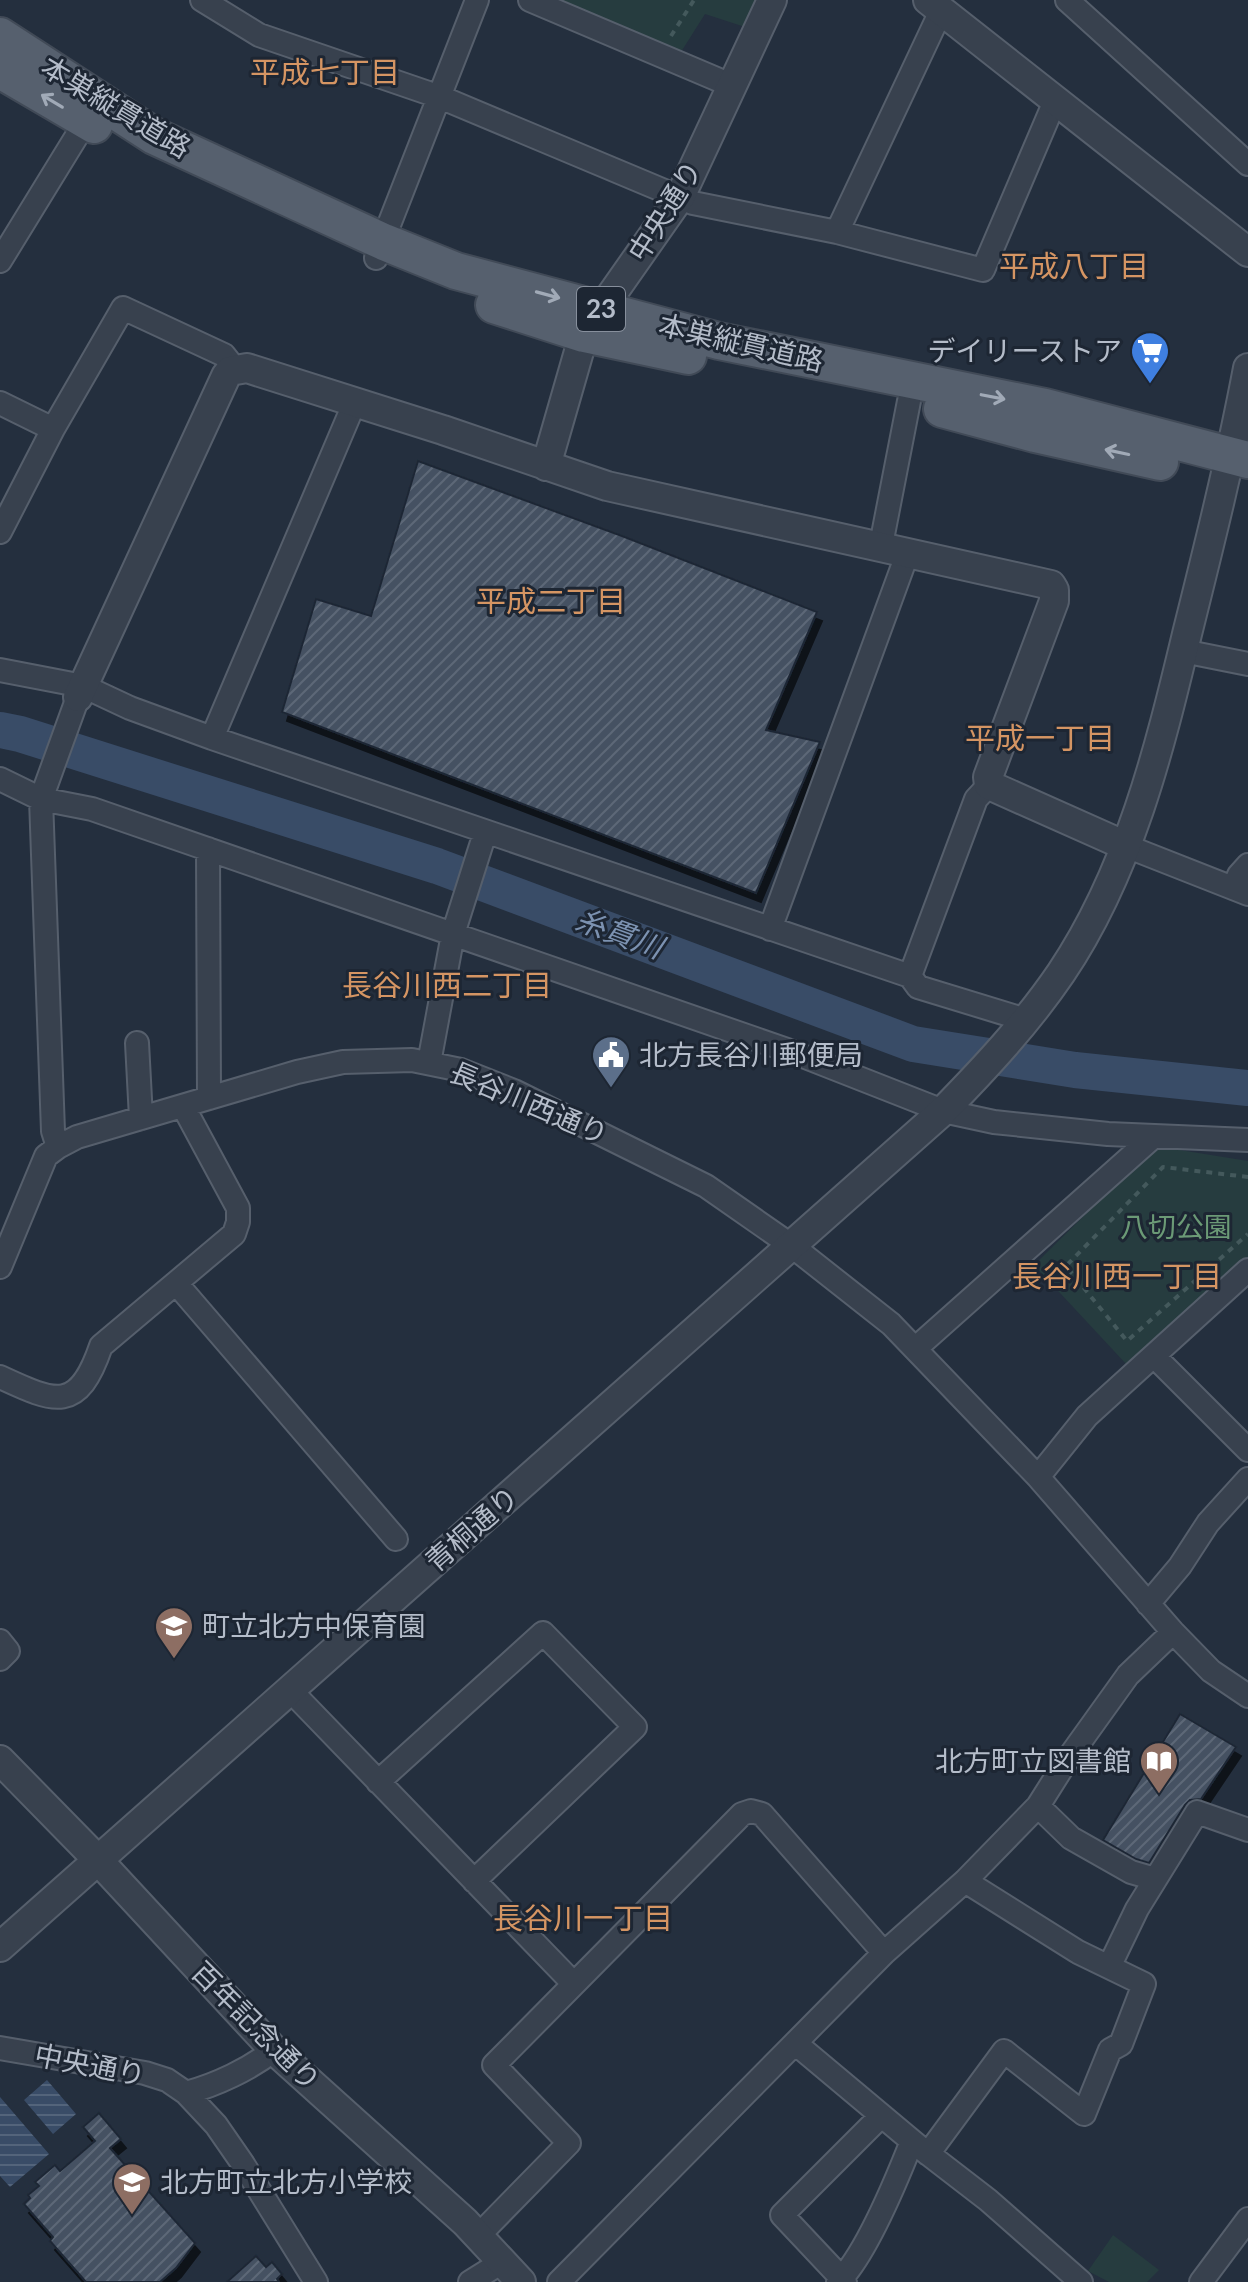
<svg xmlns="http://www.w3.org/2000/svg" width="1248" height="2282" viewBox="0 0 1248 2282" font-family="Lato,'Noto Sans JP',sans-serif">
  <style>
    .green { fill: #263c3f }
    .water { fill: url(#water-rules) }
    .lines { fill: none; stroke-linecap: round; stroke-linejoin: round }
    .river { stroke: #394c67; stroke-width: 36 }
    .building { fill: url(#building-hatch); stroke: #1f2835; stroke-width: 2; filter: url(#shadow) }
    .minor-casing { stroke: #565f6c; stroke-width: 26 }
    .tertiary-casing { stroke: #565f6c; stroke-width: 32 }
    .primary-casing { stroke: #414a57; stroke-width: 40 }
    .path { stroke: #44595c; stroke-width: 4; stroke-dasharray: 6 6; stroke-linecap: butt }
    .minor { stroke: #38414e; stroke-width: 22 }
    .tertiary { stroke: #38414e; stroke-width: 28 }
    .primary { stroke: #56606e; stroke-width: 36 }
    .oneway { stroke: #a1aab7 }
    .labels { text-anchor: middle; stroke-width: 6; stroke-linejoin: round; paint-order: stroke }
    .shield { fill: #1d2633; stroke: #878f9c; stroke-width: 2 }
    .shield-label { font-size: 26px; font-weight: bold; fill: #b4bcc9 }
    .street-label { font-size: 28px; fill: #b4bcc9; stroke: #1d2633 }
    .poi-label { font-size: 28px; fill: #b4bcc9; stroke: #1d2633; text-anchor: start }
    .park-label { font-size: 28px; fill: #6b9a76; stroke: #1d2633 }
    .neighbourhood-label { font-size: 30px; fill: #d59563; stroke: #1d2633 }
    .water-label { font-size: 30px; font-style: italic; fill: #7c92b1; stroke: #1d2633 }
  </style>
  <defs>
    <pattern id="water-rules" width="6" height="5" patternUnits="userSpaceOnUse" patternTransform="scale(2)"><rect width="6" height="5" fill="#394c67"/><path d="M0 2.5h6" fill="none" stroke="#53647b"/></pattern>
    <pattern id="building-hatch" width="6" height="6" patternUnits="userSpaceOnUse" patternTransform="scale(2)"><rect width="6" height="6" fill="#455162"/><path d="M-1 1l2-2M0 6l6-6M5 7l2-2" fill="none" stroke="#5d6877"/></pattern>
    <filter id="shadow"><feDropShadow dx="5" dy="9" stdDeviation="0" flood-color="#0009"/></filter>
  </defs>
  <rect width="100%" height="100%" fill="#242f3e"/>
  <!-- green -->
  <path class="green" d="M561 0H758L745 27 705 14 681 52Z
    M1155 1146 1248 1161V1260L1127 1365 1034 1265Z
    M1113 2235 1159 2270 1147 2282H1109L1088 2271Z"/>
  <!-- water -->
  <path class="water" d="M47 2080 76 2114 53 2134 24 2100Z
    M0 2097 49 2154 10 2187 0 2176Z"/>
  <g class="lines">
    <!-- river -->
    <path class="river" d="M0 730 20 734 437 866 913 1044 1075 1070 1248 1088"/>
  </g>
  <!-- building -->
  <path class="building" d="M418 461 622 536 817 612 766 730 820 742 756 893 282 712 316 599 371 616Z
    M1180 1714 1236 1747 1201 1799 1190 1800 1185 1805 1149 1863 1136 1859 1103 1840Z
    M99 2113 121 2139 110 2148 195 2243 176 2268 160 2282H86L50 2241 53 2237 24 2204 30 2198 28 2195 39 2186 35 2182 55 2165 60 2171 95 2141 83 2127Z
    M256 2256 266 2267 272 2262 282 2274 277 2279 279 2282H227Z"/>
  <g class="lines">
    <defs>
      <path id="minor" d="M202 0 259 35 440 97 693 203 837 232 983 270 1055 101
        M530 0 733 86
        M1067 0 1248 164
        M837 232 941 11
        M376 258 477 0
        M0 261 86 121
        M0 403 53 429
        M0 532 53 429 123 308 224 355 235 369
        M881 545 909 401
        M1183 651 1248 664
        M0 670 83 686 130 708 212 738 910 976 918 987 1026 1020
        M212 738 354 404
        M0 779 41 799 92 809 790 1051 943 1111 994 1122 1108 1134 1248 1140
        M1126 846 1248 894
        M208 849 209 1098
        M1233 888 1239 875 1248 865
        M770 929 908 552
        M910 976 976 799 989 785
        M137 1043 141 1118
        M429 1063 453 934 485 833
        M58 1147 77 1137 297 1072 343 1062 412 1060 461 1070 514 1091 706 1186 792 1246 891 1324 1038 1477 1173 1632 1211 1671 1248 1696
        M0 1267 46 1156 58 1147 53 1131 41 799 78 697
        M176 1283 396 1539
        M916 1348 1153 1137
        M1154 1356 1248 1450
        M0 1377C56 1403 78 1413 101 1346L234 1234 238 1222V1208L183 1106
        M1038 1477 1087 1416 1248 1270
        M1148 1604 1180 1566 1208 1523 1248 1479
        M0 1641 8 1651 0 1659
        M290 1690 574 1984
        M378 1782 543 1633 635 1727 474 1881
        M1038 1806 1071 1838 1131 1872 1155 1879
        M1109 1967 1137 1909 1197 1812 1248 1830
        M795 2043 918 2146 988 2200 1081 2282
        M0 2048 145 2073 167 2080 186 2093 216 2125 243 2164 316 2282
        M186 2093C216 2085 250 2069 274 2050
        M928 2154 1004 2051 1084 2114 1110 2050 1121 2044 1144 1984 1078 1952 965 1881
        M478 2236 569 2143 494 2065 742 1814 751 1811 762 1814 884 1953
        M470 2282 502 2262
        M559 2282 884 1953 965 1881 1038 1806 1067 1760 1128 1675 1173 1632
        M838 2282C866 2255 897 2179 912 2141
        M845 2282 782 2215 881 2116
        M1201 2282 1248 2219"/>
      <path id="tertiary" d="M928 0 1248 252
        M546 466 584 334 680 197 772 0
        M78 697 226 376 230 371 247 368 443 430 607 486 1051 585 1054 590V601L988 777 989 785 1126 846
        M0 1760 97 1859 274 2050 465 2222 521 2282
        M0 1947 943 1111C985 1068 1027 1023 1061 973 1129 872 1159 751 1187 634 1209 546 1231 458 1248 368"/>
      <path id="primary" d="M0 36 154 136 384 242 456 271 719 341 1045 407 1248 460
        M0 70 94 125
        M494 305 584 334 688 356
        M942 409 1035 434 1160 462"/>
    </defs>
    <!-- minor casing -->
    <use href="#minor" class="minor-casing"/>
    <!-- tertiary casing -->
    <use href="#tertiary" class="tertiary-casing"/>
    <!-- primary casing -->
    <use href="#primary" class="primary-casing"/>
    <!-- path -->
    <path class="path" d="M671 36 694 0
      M1248 1177 1163 1167 1066 1266 1127 1341 1248 1234"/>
    <!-- minor -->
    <use href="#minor" class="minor"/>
    <!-- tertiary -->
    <use href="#tertiary" class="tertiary"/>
    <!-- primary -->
    <use href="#primary" class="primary"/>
  </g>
  <!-- one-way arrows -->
  <defs><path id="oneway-shaft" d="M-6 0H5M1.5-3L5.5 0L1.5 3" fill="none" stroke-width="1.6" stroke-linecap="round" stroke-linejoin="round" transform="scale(2)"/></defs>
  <g class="oneway">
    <use href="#oneway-shaft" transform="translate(52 101) rotate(-149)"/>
    <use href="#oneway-shaft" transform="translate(548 295) rotate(15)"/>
    <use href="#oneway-shaft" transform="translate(993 397) rotate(11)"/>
    <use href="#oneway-shaft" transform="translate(1117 452) rotate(-168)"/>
  </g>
  <!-- icons -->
  <defs>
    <symbol id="supermarket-pin" viewBox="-11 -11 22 30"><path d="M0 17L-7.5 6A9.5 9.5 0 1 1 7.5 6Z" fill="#3f7fe0" stroke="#1d2633"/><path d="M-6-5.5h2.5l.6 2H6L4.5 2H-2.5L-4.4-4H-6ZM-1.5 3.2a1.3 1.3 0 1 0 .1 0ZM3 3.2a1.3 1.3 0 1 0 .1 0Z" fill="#fff"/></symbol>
    <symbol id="civic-pin" viewBox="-11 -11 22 30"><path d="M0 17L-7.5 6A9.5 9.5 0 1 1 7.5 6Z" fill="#5c6f8a" stroke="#1d2633"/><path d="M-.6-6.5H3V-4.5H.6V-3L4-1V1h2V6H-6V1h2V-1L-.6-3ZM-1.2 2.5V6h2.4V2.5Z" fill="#fff"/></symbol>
    <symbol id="school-pin" viewBox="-11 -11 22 30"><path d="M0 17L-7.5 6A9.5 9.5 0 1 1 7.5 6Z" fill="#8d6e63" stroke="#1d2633"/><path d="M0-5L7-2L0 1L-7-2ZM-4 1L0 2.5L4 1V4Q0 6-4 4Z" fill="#fff"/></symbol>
    <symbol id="library-pin" viewBox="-11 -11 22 30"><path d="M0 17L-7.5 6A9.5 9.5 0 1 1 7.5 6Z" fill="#8d6e63" stroke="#1d2633"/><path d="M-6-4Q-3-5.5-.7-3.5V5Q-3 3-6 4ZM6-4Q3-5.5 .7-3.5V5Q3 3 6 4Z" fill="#fff"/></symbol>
  </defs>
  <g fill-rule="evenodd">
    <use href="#supermarket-pin" x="1128" y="329" width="44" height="60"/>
    <use href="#civic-pin" x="589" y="1033" width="44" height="60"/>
    <use href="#school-pin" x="152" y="1604" width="44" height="60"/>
    <use href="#library-pin" x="1137" y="1739" width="44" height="60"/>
    <use href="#school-pin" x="110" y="2160" width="44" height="60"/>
  </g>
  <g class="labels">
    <!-- shield labels -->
    <rect class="shield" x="577" y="287" width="48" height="44" rx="6"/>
    <g class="shield-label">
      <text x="601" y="318">23</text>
    </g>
    <!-- street labels -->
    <g class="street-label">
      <text transform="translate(116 107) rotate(31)" y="10">本巣縦貫道路</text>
      <text transform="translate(665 211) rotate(-58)" y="10">中央通り</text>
      <text transform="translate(741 343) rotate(13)" y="10">本巣縦貫道路</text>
      <text transform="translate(529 1103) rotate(23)" y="10">長谷川西通り</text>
      <text transform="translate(472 1529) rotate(-41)" y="10">青桐通り</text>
      <text transform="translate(256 2026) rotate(45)" y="10">百年記念通り</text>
      <text transform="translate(90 2065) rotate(11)" y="10">中央通り</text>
    </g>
    <!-- poi labels -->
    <g class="poi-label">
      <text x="1122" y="361" text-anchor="end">デイリーストア</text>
      <text x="639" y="1065">北方長谷川郵便局</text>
      <text x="202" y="1636">町立北方中保育園</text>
      <text x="1131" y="1771" text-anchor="end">北方町立図書館</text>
      <text x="160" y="2192">北方町立北方小学校</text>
    </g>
    <!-- park labels -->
    <g class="park-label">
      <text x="1176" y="1237">八切公園</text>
    </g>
    <!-- neighbourhood labels -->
    <g class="neighbourhood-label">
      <text x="325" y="83">平成七丁目</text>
      <text x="1074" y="277">平成八丁目</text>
      <text x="551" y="612">平成二丁目</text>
      <text x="1040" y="749">平成一丁目</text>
      <text x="447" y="996">長谷川西二丁目</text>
      <text x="1117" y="1287">長谷川西一丁目</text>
      <text x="583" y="1929">長谷川一丁目</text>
    </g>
    <!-- water labels -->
    <g class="water-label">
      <text transform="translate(619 934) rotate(20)" y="10">糸貫川</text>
    </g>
  </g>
</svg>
